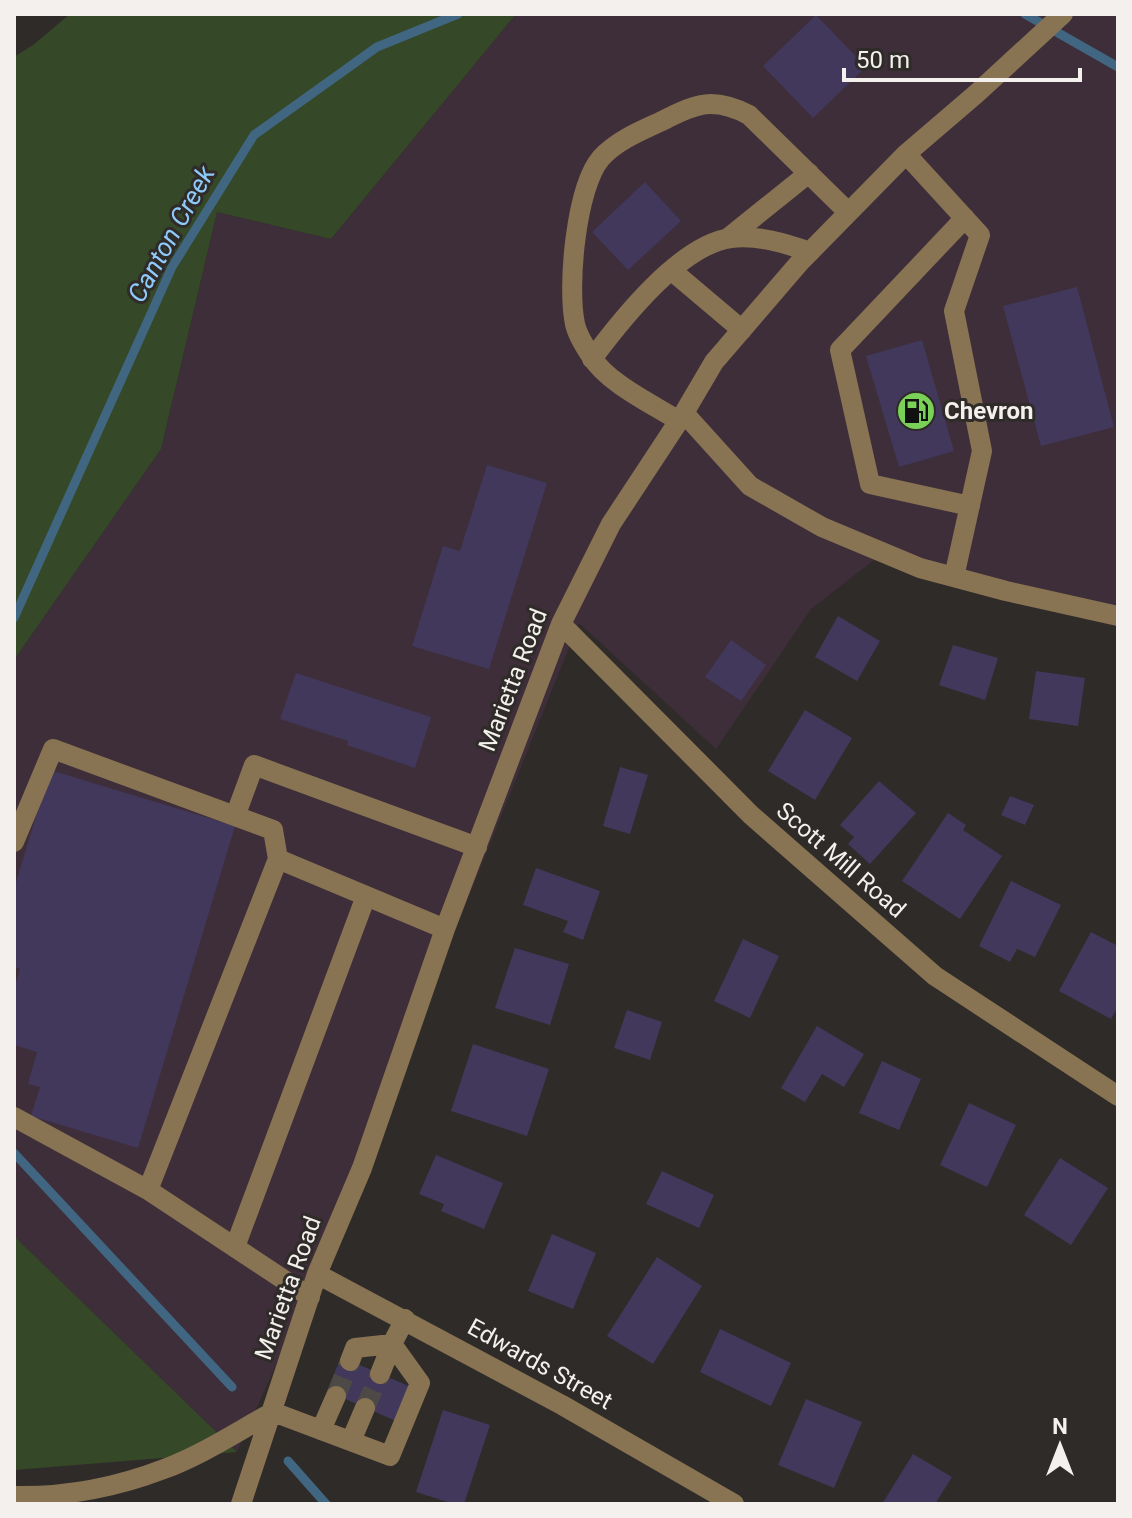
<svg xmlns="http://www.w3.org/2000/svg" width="1132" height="1518" viewBox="0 0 1132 1518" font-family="Roboto,sans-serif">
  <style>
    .commercial { fill: #3e2e3a }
    .green { fill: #354828 }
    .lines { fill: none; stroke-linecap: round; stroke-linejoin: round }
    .stream { stroke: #416682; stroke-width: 9 }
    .building { fill: #41385c }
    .minor-tunnel { stroke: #4c4947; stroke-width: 20; stroke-dasharray: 20 10; stroke-linecap: butt }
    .minor { stroke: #887352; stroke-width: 20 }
    .labels { text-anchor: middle; stroke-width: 6; stroke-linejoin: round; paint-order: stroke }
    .poi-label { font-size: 24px; font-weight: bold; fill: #f3f0ee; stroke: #2f2b29; text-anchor: start }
    .street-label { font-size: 24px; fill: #f3f0ee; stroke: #2f2b29 }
    .water-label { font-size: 26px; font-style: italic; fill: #8fcbfa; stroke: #2f2b29 }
  </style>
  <rect width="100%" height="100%" fill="#2f2b29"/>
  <!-- commercial -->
  <path class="commercial" d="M516 14H1118V622L874 560 811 609 716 749 579 623 320 1266 237 1452 14 1236V660L161 449 217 212 331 239Z"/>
  <!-- green -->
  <path class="green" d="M70 14H516L331 239 217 212 161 449 14 660V57L33 45Z
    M14 1236 237 1452 14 1470Z"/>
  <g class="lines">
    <!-- stream -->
    <path class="stream" d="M1025 14 1118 67
      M14 618 172 267 254 135 377 47 458 14
      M14 1153 232 1387
      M288 1461 326 1504"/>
  </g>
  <!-- building -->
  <path class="building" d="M816 15 866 67 813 118 763 66Z
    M645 182 681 221 628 270 592 232Z
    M1077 287 1114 427 1041 446 1003 306Z
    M922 340 954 451 899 467 866 356Z
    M487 465 547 483 489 669 412 646 443 546 460 551Z
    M838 616 880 641 857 681 815 657Z
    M731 640 766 665 741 701 705 677Z
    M953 645 998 658 985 700 939 685Z
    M1036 671 1085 678 1078 726 1029 719Z
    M296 673 431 717 415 768 347 745 348 741 280 719Z
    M805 710 852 738 815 800 768 771Z
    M620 767 648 775 630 834 603 826Z
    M50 770 235 826 138 1148 31 1116 40 1087 28 1084 37 1052 14 1045V989L20 969 14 967V889Z
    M879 781 916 813 870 864 848 844 854 837 840 825Z
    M1010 796 1034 805 1025 825 1001 815Z
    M948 813 966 825 963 830 1002 856 960 919 902 881Z
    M536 868 600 891 583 940 563 932 568 921 523 905Z
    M1011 881 1061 905 1035 957 1017 949 1010 962 979 946Z
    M1091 932 1118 946V1007L1111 1019 1059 991Z
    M743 939 779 956 750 1018 714 1001Z
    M515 948 569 964 550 1025 495 1008Z
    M627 1010 662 1022 650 1060 614 1048Z
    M817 1026 864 1054 844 1087 822 1074 805 1102 781 1088Z
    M473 1044 549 1069 527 1136 451 1111Z
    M882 1061 921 1079 899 1130 859 1113Z
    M969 1103 1016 1125 987 1187 940 1165Z
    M436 1155 503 1183 484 1229 441 1211 444 1204 419 1194Z
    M1060 1158 1108 1188 1071 1245 1024 1215Z
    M662 1171 714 1195 699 1228 646 1204Z
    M552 1234 596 1253 573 1309 528 1291Z
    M657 1257 702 1286 653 1364 607 1336Z
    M720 1329 791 1363 771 1406 700 1372Z
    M341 1357 411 1387 396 1421 327 1391Z
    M806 1399 862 1422 834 1488 778 1465Z
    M443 1410 490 1425 464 1504H454L416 1492Z
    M913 1454 952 1477 935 1504H882Z"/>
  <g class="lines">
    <!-- minor-tunnel -->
    <path class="minor-tunnel" d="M336 1396 350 1361
      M365 1408 380 1374"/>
    <!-- minor -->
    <path class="minor" d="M906 154 980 235 954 311 982 451 954 577
      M965 218 840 350 870 484 970 506
      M728 238 809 173
      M671 270 742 330
      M592 359C621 320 680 245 731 238 758 235 785 243 810 252
      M684 413 750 486 822 527 920 568 1006 591 1118 616
      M679 421C652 404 607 383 591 356 585 347 577 334 575 324 567 286 576 187 601 158 617 140 643 130 664 120 697 103 714 97 749 115L848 212
      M561 624 751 815 935 976 1118 1096
      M236 814 254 765 477 847
      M14 842 53 749 273 830 278 859
      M14 1117 148 1190
      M235 1247 366 896
      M317 1274 562 1405 734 1504
      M310 1297 148 1190 278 859 445 929
      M350 1361 355 1348 392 1344 380 1374
      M321 1430 336 1396
      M351 1441 365 1408
      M14 1496C64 1497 117 1487 164 1469 202 1455 238 1431 273 1412L390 1456 420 1383 392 1344 405 1319
      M241 1504 317 1274 362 1168 445 929 561 624 611 524 684 413 714 362 800 262 906 154 976 94 1063 14"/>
  </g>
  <!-- icons -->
  <defs>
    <symbol id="fuel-disc" viewBox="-11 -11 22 22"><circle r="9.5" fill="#7ad157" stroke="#2f2b29"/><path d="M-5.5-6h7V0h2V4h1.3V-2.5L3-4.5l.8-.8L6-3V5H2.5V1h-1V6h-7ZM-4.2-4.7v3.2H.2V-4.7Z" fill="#111"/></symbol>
  </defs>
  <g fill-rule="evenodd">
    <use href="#fuel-disc" x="894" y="389" width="44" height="44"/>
  </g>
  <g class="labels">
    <!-- poi labels -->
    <g class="poi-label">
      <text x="944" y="419">Chevron</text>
    </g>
    <!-- street labels -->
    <g class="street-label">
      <text transform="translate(513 680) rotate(-69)" y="8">Marietta Road</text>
      <text transform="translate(841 860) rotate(41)" y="8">Scott Mill Road</text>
      <text transform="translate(288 1288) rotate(-70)" y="8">Marietta Road</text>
      <text transform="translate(540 1364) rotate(29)" y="8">Edwards Street</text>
    </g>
    <!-- water labels -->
    <g class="water-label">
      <text transform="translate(171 234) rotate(-61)" y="9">Canton Creek</text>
    </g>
  </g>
  <!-- border -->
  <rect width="1132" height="1518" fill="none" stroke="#f3f0ee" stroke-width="32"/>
  <!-- north arrow -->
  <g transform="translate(1060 1446)" stroke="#2f2b29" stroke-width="6" paint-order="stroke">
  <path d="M0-6L14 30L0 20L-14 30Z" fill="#f3f0ee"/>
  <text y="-12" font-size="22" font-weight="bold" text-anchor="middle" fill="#f3f0ee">N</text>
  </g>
  <!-- scale -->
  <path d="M844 68v12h236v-12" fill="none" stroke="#f3f0ee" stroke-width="4"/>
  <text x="856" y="68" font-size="24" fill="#f3f0ee" stroke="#2f2b29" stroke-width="6" paint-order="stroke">50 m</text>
</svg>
